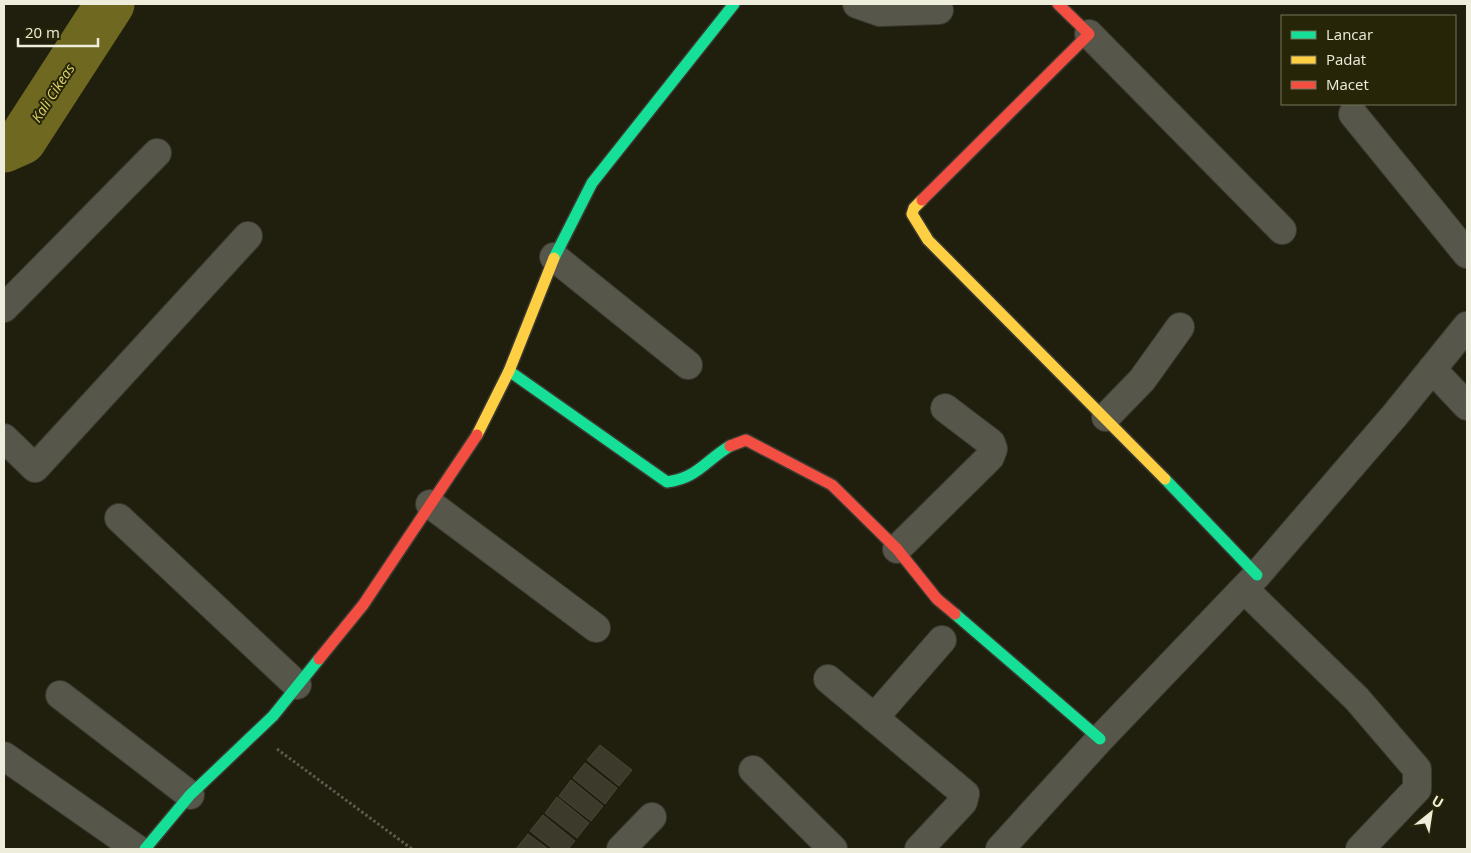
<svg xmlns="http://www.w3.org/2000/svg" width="1471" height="853" viewBox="0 0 1471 853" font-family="'Open Sans',sans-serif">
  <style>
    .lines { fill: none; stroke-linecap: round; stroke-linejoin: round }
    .river { stroke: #6e6820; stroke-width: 49 }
    .building { fill: #3c3a2b; stroke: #474637 }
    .street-casing { stroke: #3b3a30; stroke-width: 30 }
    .fast-casing { stroke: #3b3a30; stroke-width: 14 }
    .slow-casing { stroke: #3b3a30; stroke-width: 14 }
    .jam-casing { stroke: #3b3a30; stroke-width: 14 }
    .path { stroke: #5c5b4f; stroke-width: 3; stroke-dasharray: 2.5 2.5; stroke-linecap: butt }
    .street { stroke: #56564a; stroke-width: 28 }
    .fast { stroke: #16e098; stroke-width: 11 }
    .slow { stroke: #ffcf43; stroke-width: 11 }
    .jam { stroke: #f24e42; stroke-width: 11 }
    .labels { text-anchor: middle; stroke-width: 4; stroke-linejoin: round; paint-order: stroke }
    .water-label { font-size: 14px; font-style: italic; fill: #ded46b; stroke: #272507 }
  </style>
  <rect width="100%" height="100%" fill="#201f0e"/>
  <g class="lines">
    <!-- river -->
    <path class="river" d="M4 148 22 140 110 4"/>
  </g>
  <!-- building -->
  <path class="building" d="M600 745 632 770 619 786 587 760Z
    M585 763 617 788 605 804 573 778Z
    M571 780 603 806 591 821 559 796Z
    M557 797 589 823 577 838 545 813Z
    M543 815 575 841 568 849H553L530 831Z
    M528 834 548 849H516Z"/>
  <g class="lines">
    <defs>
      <path id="street" d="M857 4 880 12 939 10
        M1089 34 1282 230
        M1353 114 1467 254
        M554 257 688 365
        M4 308 157 153
        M1432 369 1467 406
        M1106 417 1142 380 1180 327
        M4 438 35 468 248 236
        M430 504 596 628
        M119 518 297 685
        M897 549 990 457 993 449 991 443 945 408
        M1244 589 1357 699 1417 769V789L1360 849
        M828 679 965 794 963 802 919 849
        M60 695 190 795
        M874 718 942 640
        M4 756 137 849
        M753 770 833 849
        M621 849 652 817
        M1000 849 1100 739 1257 575 1395 415 1467 326"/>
      <path id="fast" d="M554 258 592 183 734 4
        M509 371 667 482C698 478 706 460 730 446
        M1165 479 1257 575
        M955 614 1100 739
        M145 849 190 795 273 716 319 659"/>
      <path id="slow" d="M922 200 914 208 912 214 928 240 1165 479
        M477 435 509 371 554 258"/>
      <path id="jam" d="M922 200 1089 34 1058 4
        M730 446 746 440 832 485 897 549 937 599 955 614
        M319 659 363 605 477 435"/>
    </defs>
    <!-- street casing -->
    <use href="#street" class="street-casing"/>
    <!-- fast casing -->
    <use href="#fast" class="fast-casing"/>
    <!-- slow casing -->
    <use href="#slow" class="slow-casing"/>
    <!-- jam casing -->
    <use href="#jam" class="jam-casing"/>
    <!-- path -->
    <path class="path" d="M277 749 412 849"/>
    <!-- street -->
    <use href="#street" class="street"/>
    <!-- fast -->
    <use href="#fast" class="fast"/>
    <!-- slow -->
    <use href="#slow" class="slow"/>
    <!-- jam -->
    <use href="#jam" class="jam"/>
  </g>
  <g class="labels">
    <!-- water labels -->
    <g class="water-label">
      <text transform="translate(53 93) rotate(-57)" y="5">Kali Cikeas</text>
    </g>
  </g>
  <!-- border -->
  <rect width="1471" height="853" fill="none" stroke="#eeeddc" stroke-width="10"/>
  <!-- legend -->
  <rect x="1281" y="15" width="175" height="90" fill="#272507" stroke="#77755c"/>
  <rect x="1291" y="31" width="25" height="8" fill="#16e098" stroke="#77755c"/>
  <text x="1326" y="40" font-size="15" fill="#eeeddc">Lancar</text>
  <rect x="1291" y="56" width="25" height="8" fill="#ffcf43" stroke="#77755c"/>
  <text x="1326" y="65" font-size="15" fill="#eeeddc">Padat</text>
  <rect x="1291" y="81" width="25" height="8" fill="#f24e42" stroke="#77755c"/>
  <text x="1326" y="90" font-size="15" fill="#eeeddc">Macet</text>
  <!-- north arrow -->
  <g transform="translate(1431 813) rotate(30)" stroke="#272507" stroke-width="4" paint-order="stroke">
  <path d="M0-4L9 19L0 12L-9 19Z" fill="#eeeddc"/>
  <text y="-8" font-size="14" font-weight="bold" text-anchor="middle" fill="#eeeddc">U</text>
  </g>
  <!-- scale -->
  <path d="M18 38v8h80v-8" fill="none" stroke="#eeeddc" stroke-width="2.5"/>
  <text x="25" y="38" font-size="15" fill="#eeeddc" stroke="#272507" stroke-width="4" paint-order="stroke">20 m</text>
</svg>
